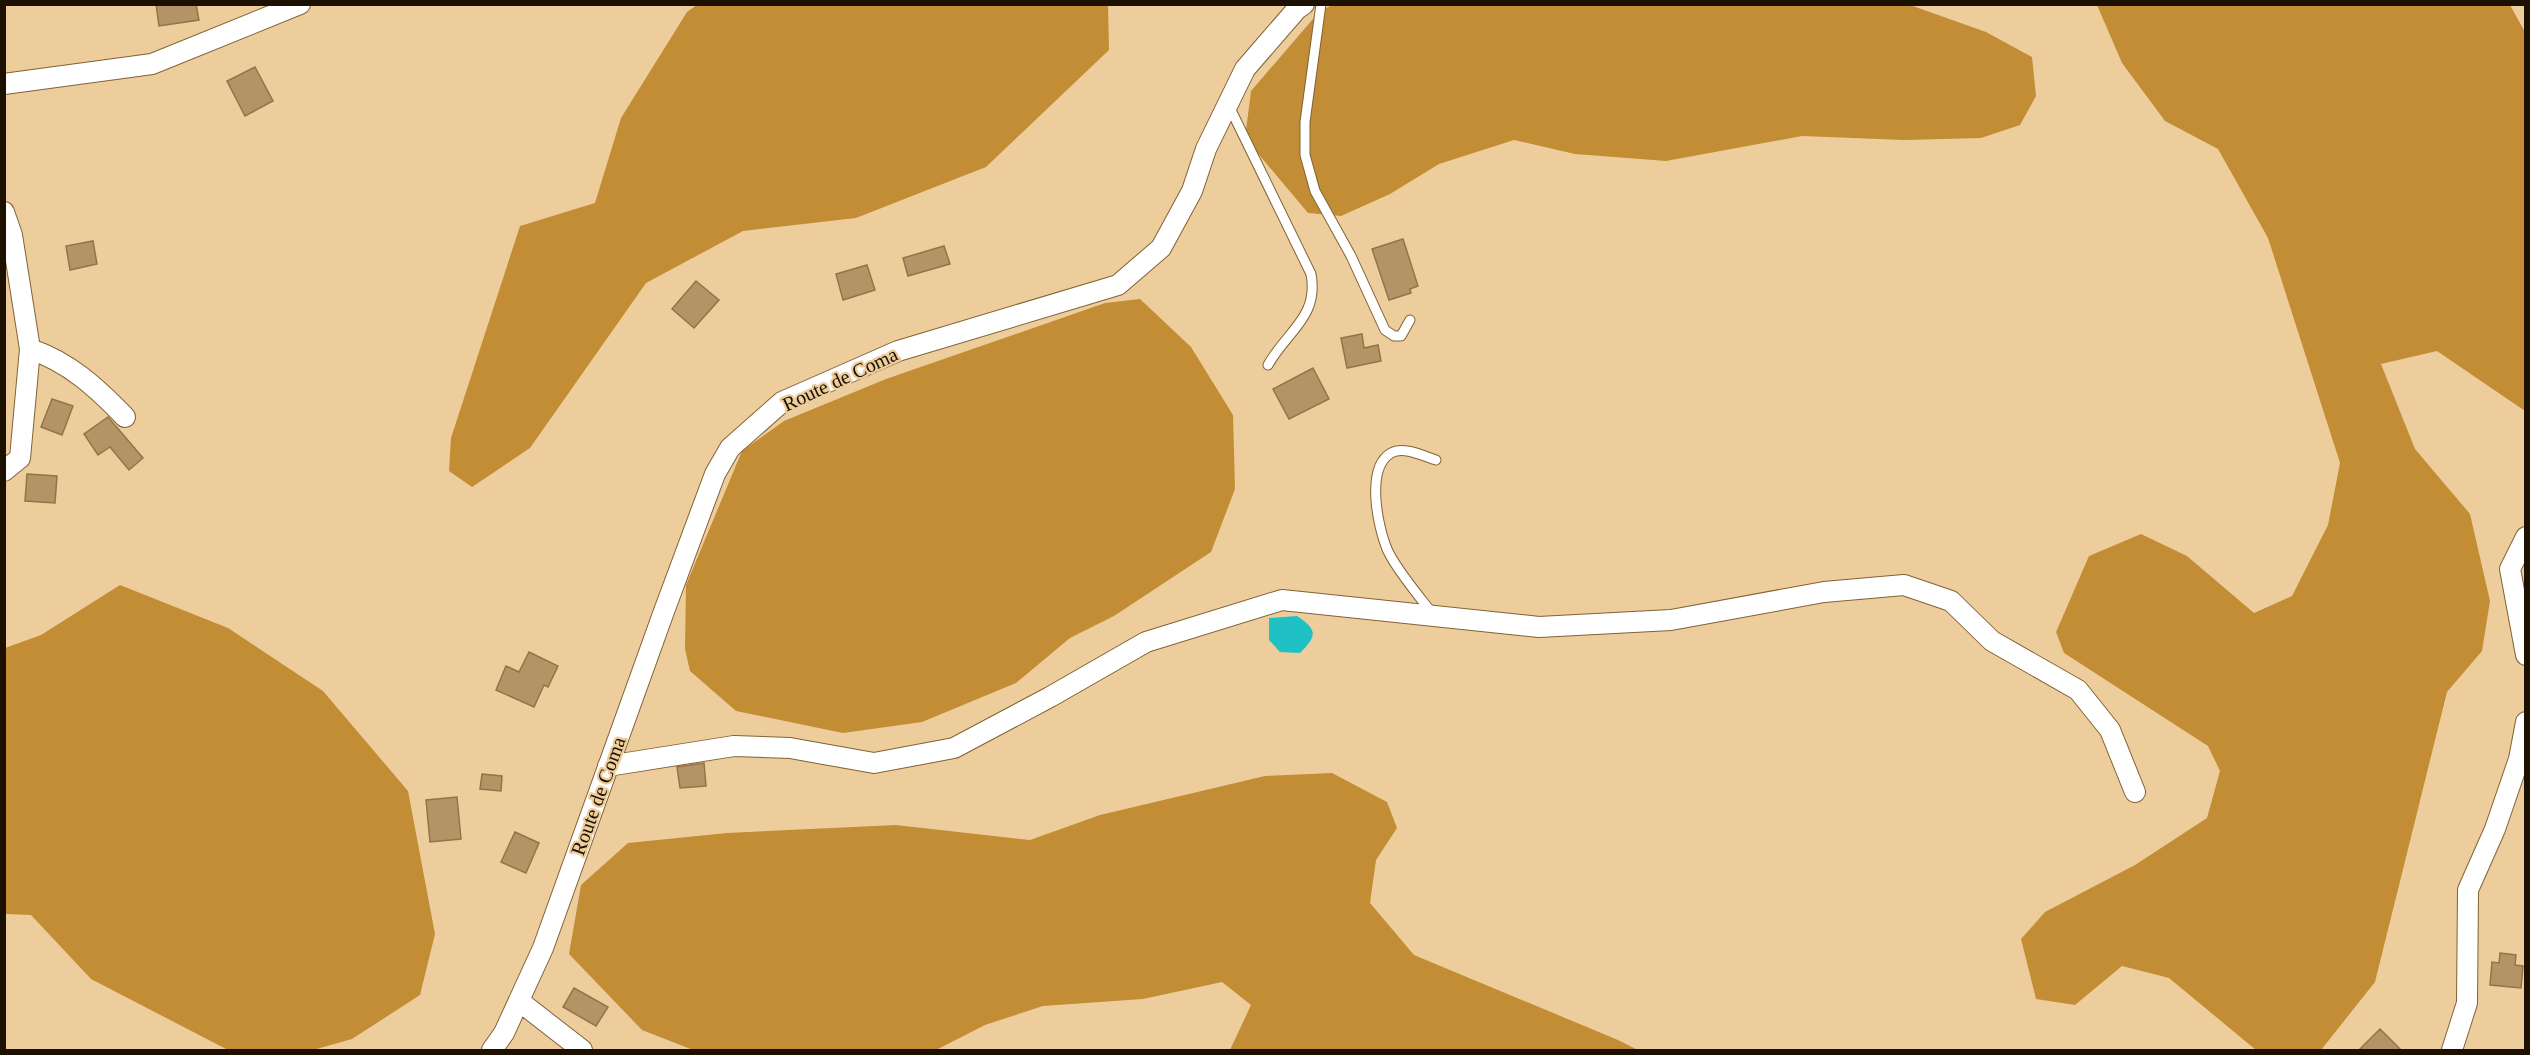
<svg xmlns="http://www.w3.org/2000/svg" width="2530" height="1055" viewBox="0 0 2530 1055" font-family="Georgia,serif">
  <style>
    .forest { fill: #c28d35 }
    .water { fill: #20c1c4 }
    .building { fill: #b49466; stroke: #937447; stroke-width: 1.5 }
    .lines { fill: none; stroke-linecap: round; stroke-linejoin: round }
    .service-casing { stroke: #806235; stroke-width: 11 }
    .minor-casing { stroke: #806235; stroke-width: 22 }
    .service { stroke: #fff; stroke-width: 9 }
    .minor { stroke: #fff; stroke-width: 20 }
    .labels { text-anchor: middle; stroke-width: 4.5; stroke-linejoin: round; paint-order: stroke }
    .street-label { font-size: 20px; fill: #1c1101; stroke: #eecd9d }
  </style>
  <rect width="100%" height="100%" fill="#eecd9d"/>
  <!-- forest -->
  <path class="forest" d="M697 5H1108L1109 50 986 167 856 218 743 231 646 283 530 448 472 487 449 471 451 438 520 226 595 203 621 118 687 12Z
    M1332 5H1910L1986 32 2032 57 2036 96 2020 125 1981 138 1904 140 1802 136 1666 161 1575 154 1514 140 1439 164 1390 194 1341 216 1308 213 1245 138 1251 91 1319 12Z
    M2097 5H2510L2525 32V411L2437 351 2381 364 2415 449 2470 514 2490 601 2482 651 2447 692 2375 982 2321 1050H2256L2169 978 2122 966 2075 1005 2036 999 2021 939 2045 912 2135 865 2207 818 2220 771 2208 746 2064 653 2056 632 2089 556 2141 534 2187 556 2254 613 2292 596 2328 525 2340 463 2268 238 2218 149 2165 121 2122 63Z
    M1140 299 1191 347 1233 415 1235 489 1211 552 1114 616 1070 638 1016 683 922 722 843 733 736 711 690 671 685 649 686 585 742 451 784 421 886 379 1105 303Z
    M120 585 228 628 323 691 408 791 435 934 420 995 352 1039 313 1050H228L91 979 31 915 5 914V648L41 635Z
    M1332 773 1387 802 1397 828 1376 860 1370 903 1414 955 1618 1040 1638 1050H1230L1251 1005 1222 982 1143 999 1043 1006 985 1025 936 1050H693L642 1030 569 954 581 885 628 843 727 833 896 825 1030 840 1100 815 1265 776Z"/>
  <!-- water -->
  <path class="water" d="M1297 616C1318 630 1317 636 1300 653L1280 652 1269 640V618Z"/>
  <!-- building -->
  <path class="building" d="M156 4H196L199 20 159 26Z
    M255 67 273 101 245 116 227 81Z
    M1403 239 1418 286 1410 289 1411 293 1389 300 1372 249Z
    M93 241 97 264 70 270 66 246Z
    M944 246 950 264 908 276 903 258Z
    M867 265 875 290 843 300 836 274Z
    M696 281 719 300 694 328 672 309Z
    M1362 334 1364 348 1378 345 1381 361 1347 368 1341 338Z
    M1313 368 1329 399 1289 419 1273 389Z
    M52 399 73 406 62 435 41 427Z
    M108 417 143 458 129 470 110 447 98 455 84 434Z
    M27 474 57 476 55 503 25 501Z
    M529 652 558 666 548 687 544 685 534 707 496 690 506 666 519 672Z
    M704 763 706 786 680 788 677 767Z
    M482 774 502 776 501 791 480 789Z
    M457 797 461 839 430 842 426 800Z
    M515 832 539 843 526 873 501 862Z
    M2500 953 2516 955 2515 965 2523 966 2521 988 2490 985 2492 962 2499 963Z
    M574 988 608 1007 596 1026 563 1007Z
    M2380 1029 2401 1050H2359Z"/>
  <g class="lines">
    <defs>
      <path id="service" d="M1321 4 1305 122V155L1315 191 1351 256 1385 330 1394 336H1401L1410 320
        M1229 106 1311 274C1319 317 1287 331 1268 365
        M1432 613C1419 596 1395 568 1387 549 1378 527 1365 468 1391 453 1404 446 1423 456 1436 460"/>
      <path id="minor" d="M4 84 152 64 300 4
        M4 212 12 235 30 349 20 458 4 471
        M30 349C69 362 97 388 125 417
        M2526 537 2510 569 2526 655
        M608 766 734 746 790 748 874 763 954 748 1050 697 1146 642 1282 600 1539 627 1671 620 1824 592 1904 585 1951 601 1992 641 2078 690 2110 730 2135 792
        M519 1001 582 1050
        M492 1050 504 1033 543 948 663 614 715 474 730 448 782 402 898 351 1118 285 1161 248 1192 191 1206 149 1245 69 1297 9 1304 4
        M2452 1050 2467 1003 2468 890 2495 829 2519 759 2526 722"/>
    </defs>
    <!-- service casing -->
    <use href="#service" class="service-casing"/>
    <!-- minor casing -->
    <use href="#minor" class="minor-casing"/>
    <!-- service -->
    <use href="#service" class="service"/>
    <!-- minor -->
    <use href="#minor" class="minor"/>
  </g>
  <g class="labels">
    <!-- street labels -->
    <g class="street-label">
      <text transform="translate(840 379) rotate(-25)" y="7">Route de Coma</text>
      <text transform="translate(598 796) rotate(-70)" y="7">Route de Coma</text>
    </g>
  </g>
  <!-- border -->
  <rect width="2530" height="1055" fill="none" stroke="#1c1101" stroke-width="12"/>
</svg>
